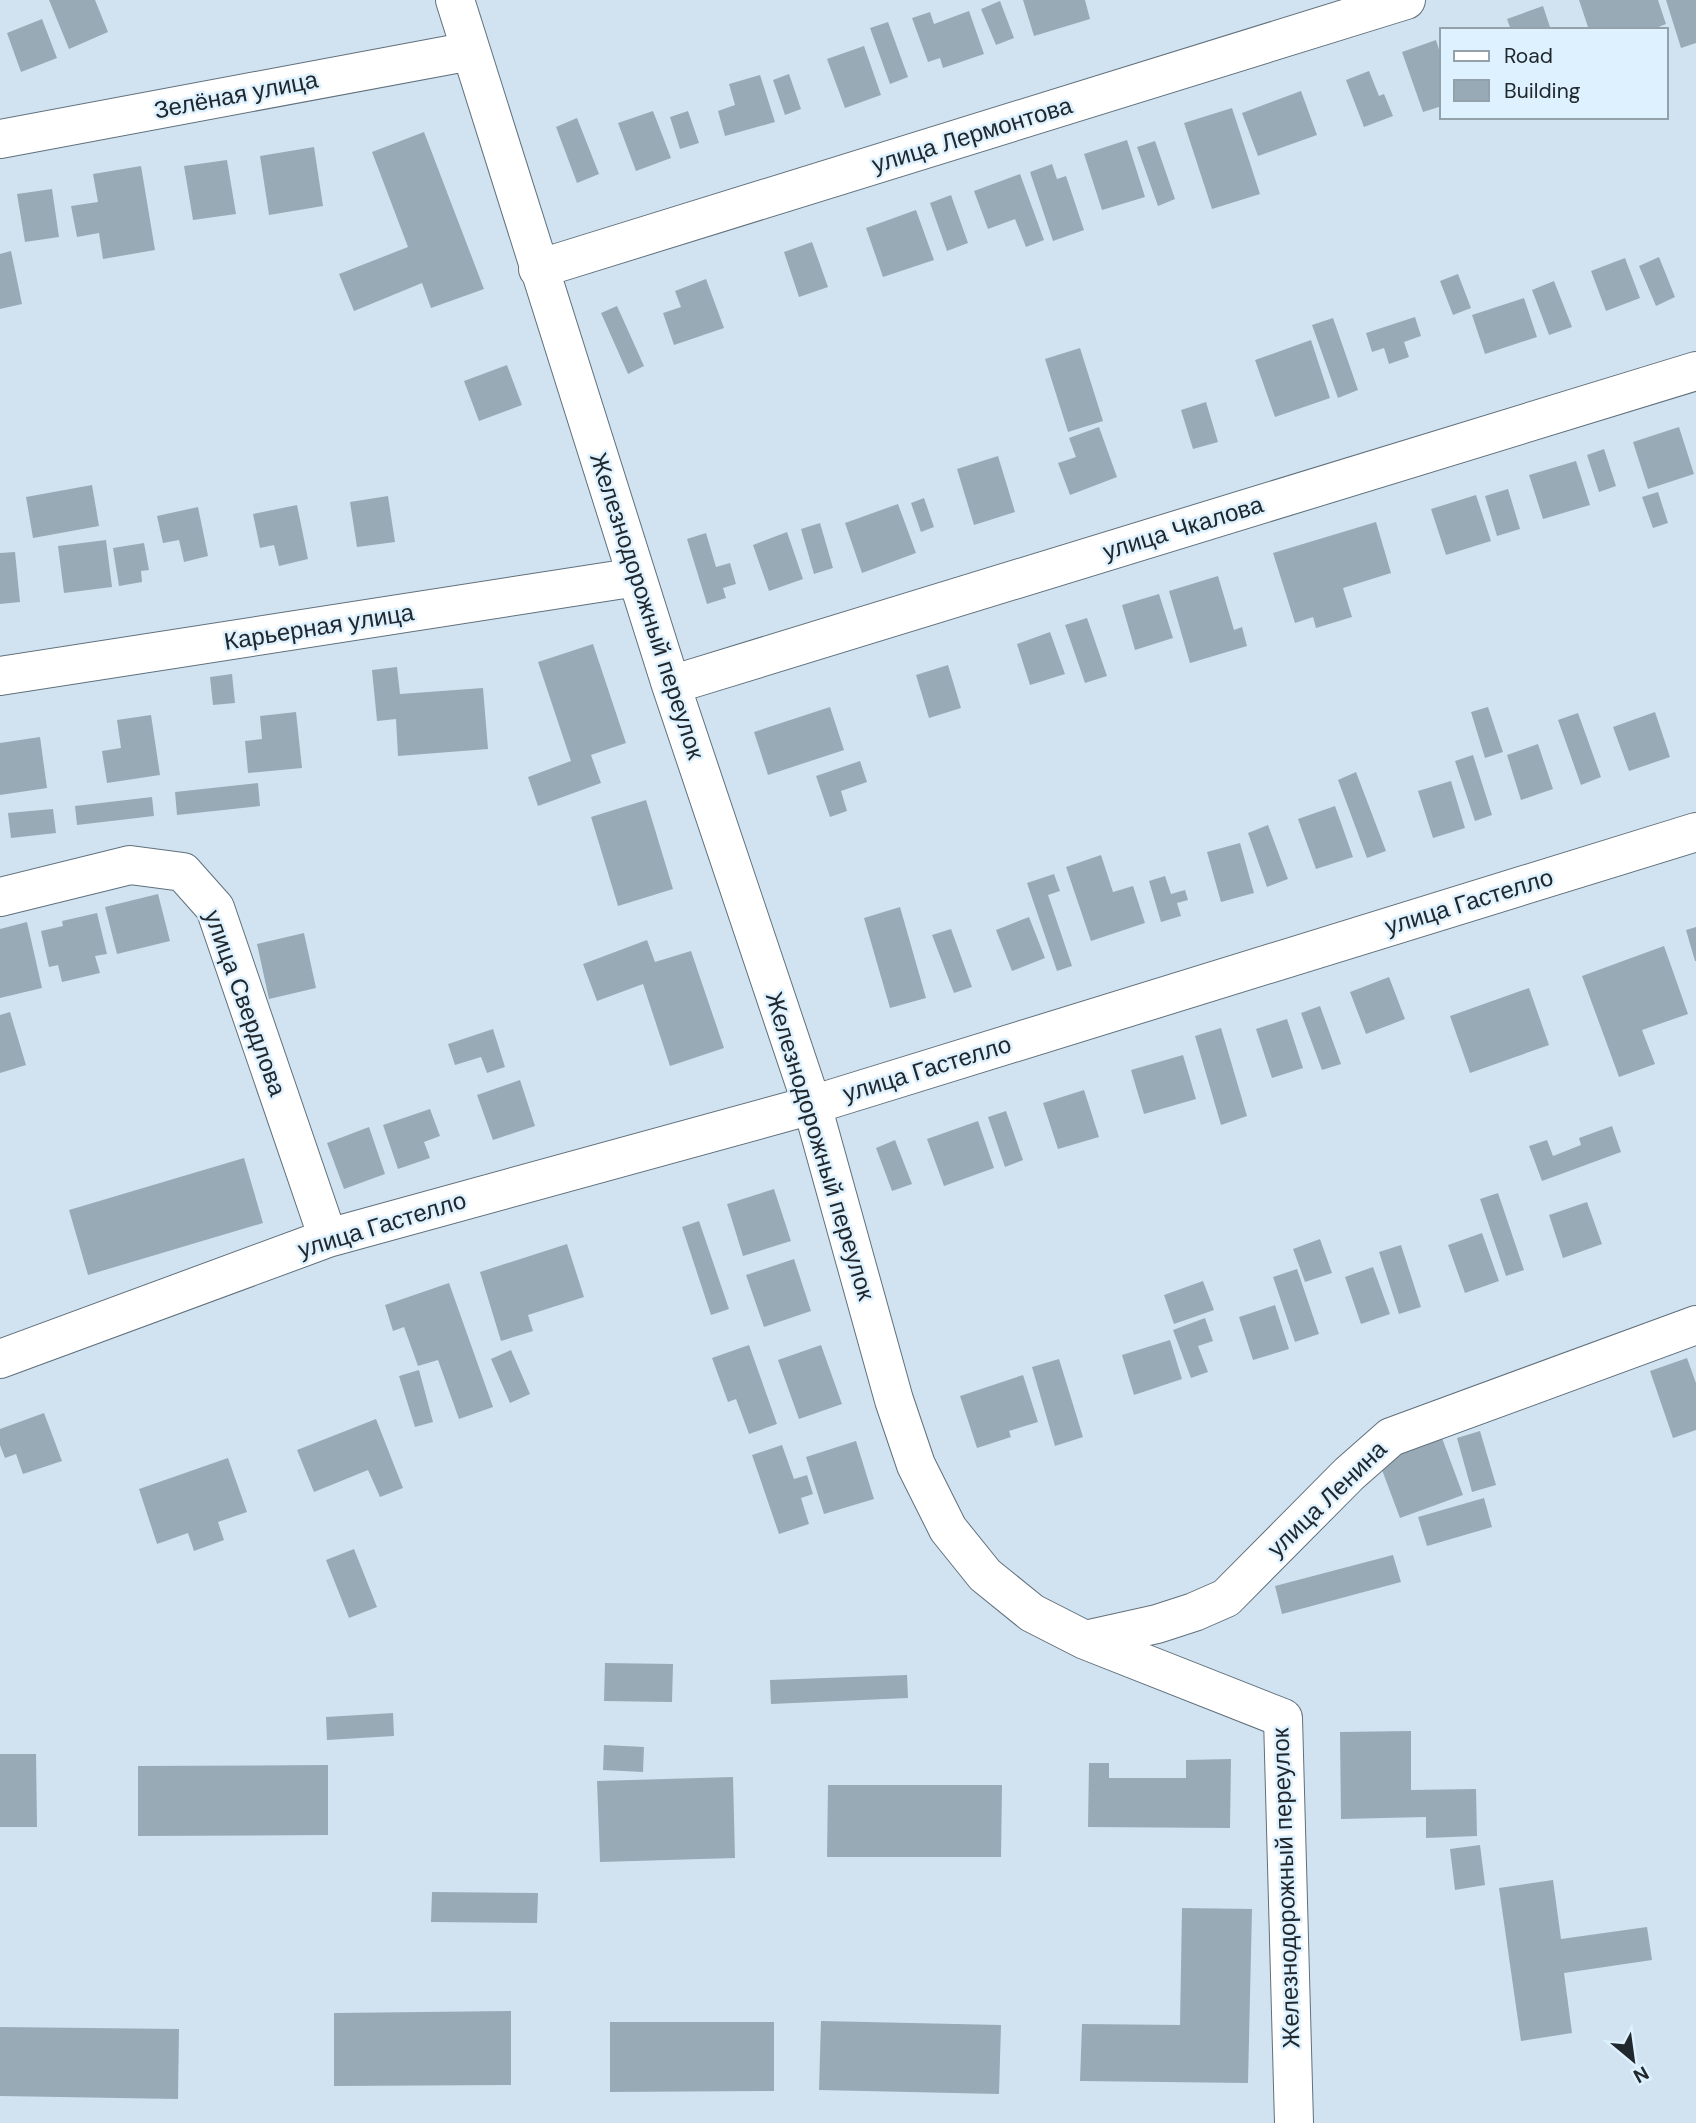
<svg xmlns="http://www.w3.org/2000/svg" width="1696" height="2123" viewBox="0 0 1696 2123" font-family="'DM Sans',sans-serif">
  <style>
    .building { fill: #99aab7 }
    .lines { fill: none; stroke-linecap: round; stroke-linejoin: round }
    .minor-casing { stroke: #60707c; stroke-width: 40 }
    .minor { stroke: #fff; stroke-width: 38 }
    .labels { text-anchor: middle; stroke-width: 5; stroke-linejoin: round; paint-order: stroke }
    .street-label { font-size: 24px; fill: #21282d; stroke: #def1fe }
  </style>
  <rect width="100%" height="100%" fill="#d1e3f0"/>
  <!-- building -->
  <path class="building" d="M49 0H95L108 32 69 49Z
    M1023 0H1085L1090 19 1034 36Z
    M1579 0H1658L1666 24 1651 30H1589Z
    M1666 0H1696V43L1681 48Z
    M1000 1 1014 38 996 45 981 9Z
    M1543 6 1551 30H1511L1507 19Z
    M969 11 984 54 943 68 940 58 928 62 912 18 930 12 934 24Z
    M42 19 57 58 21 72 7 33Z
    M888 22 908 77 890 84 870 28Z
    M1436 40 1442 59V106L1423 112 1402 52Z
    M864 46 881 95 845 108 827 59Z
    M1369 71 1379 96 1384 94 1393 116 1364 127 1346 80Z
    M789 74 801 109 785 115 773 80Z
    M760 75 775 122 725 136 718 111 735 105 729 84Z
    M1301 91 1317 135 1258 156 1242 113Z
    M1232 108 1260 194 1212 209 1184 123Z
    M653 111 671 158 636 171 618 123Z
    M688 111 699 143 680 149 670 117Z
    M577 118 599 174 577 183 556 127Z
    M424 132 484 289 431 308 422 283 354 311 339 274 408 247 372 152Z
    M1127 140 1145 197 1102 210 1084 154Z
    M1155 141 1175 199 1158 206 1137 147Z
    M314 147 323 206 269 215 260 156Z
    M227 160 236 214 193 220 184 166Z
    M1052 164 1057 179 1066 176 1084 230 1053 241 1030 172Z
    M141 166 155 250 103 259 99 233 77 237 71 206 98 202 93 174Z
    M1020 174 1044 240 1026 247 1015 219 988 229 974 191Z
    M52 189 59 237 25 242 17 194Z
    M951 195 968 243 947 251 930 203Z
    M916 210 934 260 883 277 866 228Z
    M812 242 828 287 799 297 784 252Z
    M11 251 22 304 0 309V254Z
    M1659 257 1675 297 1656 306 1639 266Z
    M1625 258 1640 298 1606 311 1591 271Z
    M1458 274 1471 308 1453 315 1440 281Z
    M706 279 724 328 674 345 663 313 681 307 675 291Z
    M1554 281 1572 327 1549 335 1532 290Z
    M1524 298 1537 337 1485 354 1472 315Z
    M617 306 644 366 628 374 601 313Z
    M1415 317 1421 336 1404 342 1409 357 1389 364 1384 348 1372 352 1366 333Z
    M1333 318 1358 390 1338 398 1312 325Z
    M1311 340 1330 398 1275 417 1255 360Z
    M1080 348 1103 421 1068 432 1045 359Z
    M507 365 522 405 479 421 464 381Z
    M1206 402 1218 442 1193 449 1181 410Z
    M1099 427 1117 477 1070 495 1058 463 1076 457 1069 438Z
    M1679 427 1694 474 1648 489 1633 442Z
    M1604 449 1616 486 1599 492 1587 455Z
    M998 456 1015 512 974 525 957 469Z
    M1576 461 1590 505 1543 519 1529 475Z
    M92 485 99 526 33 538 26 497Z
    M1508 489 1520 529 1497 536 1485 496Z
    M1658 492 1668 523 1653 528 1642 497Z
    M1476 495 1491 541 1446 555 1431 509Z
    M388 496 395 542 357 547 350 502Z
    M924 498 934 527 921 532 911 503Z
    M898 504 916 553 862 573 845 523Z
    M297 505 308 559 279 566 274 545 260 548 253 514Z
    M198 507 208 556 184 562 179 540 163 543 157 516Z
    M1376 522 1391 573 1343 588 1352 617 1316 628 1313 617 1295 623 1273 553Z
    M820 523 833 568 814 574 801 529Z
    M787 532 803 579 769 591 753 545Z
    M706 533 716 567 730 563 736 584 723 588 726 598 707 604 687 539Z
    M106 540 112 587 64 593 58 546Z
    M144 543 149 570 141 571 142 582 119 586 113 548Z
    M15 552 20 602 0 604V553Z
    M1218 576 1234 630 1242 627 1247 646 1190 663 1169 591Z
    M1159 594 1173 638 1135 650 1122 605Z
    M1087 618 1107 676 1085 683 1065 625Z
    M1050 632 1065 674 1030 685 1017 644Z
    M593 644 626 743 591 755 601 783 538 806 528 777 571 761 538 662Z
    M948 665 961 708 929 718 916 675Z
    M397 667 400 694 483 688 488 749 398 756 396 719 377 721 372 670Z
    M232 674 235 703 213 705 210 677Z
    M830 707 844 750 768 775 754 732Z
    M1488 707 1503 752 1485 758 1471 712Z
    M296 712 302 768 248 773 245 741 262 739 260 716Z
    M1655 712 1670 757 1629 771 1613 727Z
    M1578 713 1601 777 1581 785 1558 720Z
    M151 715 160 775 107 783 102 751 121 748 117 720Z
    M40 737 47 788 0 795V743Z
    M1538 744 1553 789 1521 800 1507 755Z
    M1473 755 1492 815 1475 821 1455 761Z
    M860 761 867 782 841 791 847 811 830 817 816 776Z
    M1356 772 1386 851 1367 858 1338 780Z
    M1451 781 1465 828 1433 838 1418 791Z
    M258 783 260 806 177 815 175 792Z
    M152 797 154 816 77 825 75 806Z
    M646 800 673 889 618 906 591 817Z
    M1335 806 1353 857 1316 869 1298 819Z
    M53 809 56 833 11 838 8 813Z
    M1268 825 1288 879 1267 887 1248 833Z
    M1240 843 1254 893 1221 902 1207 852Z
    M1101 855 1113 892 1133 886 1145 923 1091 941 1066 867Z
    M1054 874 1060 891 1048 895 1072 966 1057 971 1027 883Z
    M1165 876 1171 894 1185 890 1188 900 1177 903 1181 916 1161 922 1149 881Z
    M158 894 170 941 117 954 105 907Z
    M900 907 926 998 890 1008 864 918Z
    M97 913 107 954 95 956 100 973 62 982 58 965 49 967 41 931 63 926 62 921Z
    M1029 917 1045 958 1012 971 996 930Z
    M27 922 42 988 0 998V929Z
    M1696 927V961H1695L1686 930Z
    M951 929 972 987 954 993 932 935Z
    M304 933 316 988 269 999 257 944Z
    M647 940 655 962 691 951 724 1048 670 1066 643 984 597 1001 583 964Z
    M1664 946 1688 1014 1642 1030 1655 1064 1619 1077 1582 976Z
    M1389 977 1405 1019 1366 1034 1350 992Z
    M1529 988 1549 1045 1470 1073 1450 1016Z
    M1320 1006 1341 1064 1322 1070 1301 1013Z
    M10 1012 26 1065 0 1073V1015Z
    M1287 1019 1303 1068 1272 1078 1256 1029Z
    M1221 1028 1247 1116 1221 1125 1195 1036Z
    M493 1029 505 1067 487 1073 481 1057 455 1065 448 1044Z
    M1183 1055 1196 1099 1144 1114 1131 1070Z
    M520 1080 535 1126 493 1140 477 1095Z
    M1084 1090 1099 1137 1058 1149 1043 1103Z
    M430 1109 440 1136 424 1142 430 1158 398 1169 383 1125Z
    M1006 1111 1023 1160 1005 1167 988 1117Z
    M978 1121 994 1168 944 1186 927 1139Z
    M1612 1126 1621 1152 1542 1181 1529 1146 1547 1140 1553 1156 1581 1145 1579 1138Z
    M369 1127 385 1174 344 1189 327 1143Z
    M895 1140 912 1184 892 1191 876 1148Z
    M244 1158 263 1223 88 1275 69 1210Z
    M774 1189 791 1241 743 1256 727 1204Z
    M1498 1193 1524 1270 1506 1276 1480 1199Z
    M1587 1202 1602 1244 1563 1258 1549 1215Z
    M699 1221 729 1309 711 1315 682 1227Z
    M1482 1233 1499 1281 1465 1293 1448 1245Z
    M1320 1239 1332 1273 1305 1282 1293 1249Z
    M567 1244 584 1297 528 1315 533 1331 501 1341 480 1272Z
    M1401 1245 1421 1307 1399 1314 1379 1252Z
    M794 1259 811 1311 764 1327 746 1275Z
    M1373 1267 1390 1314 1361 1324 1345 1277Z
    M1297 1269 1319 1334 1295 1342 1273 1277Z
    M1203 1281 1214 1310 1174 1324 1164 1295Z
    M449 1283 493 1407 459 1419 438 1360 418 1366 404 1327 393 1331 385 1305Z
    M1275 1305 1289 1349 1253 1360 1239 1317Z
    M1205 1318 1213 1341 1198 1346 1208 1372 1191 1378 1173 1330Z
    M1170 1340 1182 1379 1134 1395 1122 1355Z
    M749 1345 777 1424 749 1434 736 1399 728 1402 712 1358Z
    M821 1345 842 1404 799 1419 778 1360Z
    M511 1350 530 1394 510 1403 491 1359Z
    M1687 1358 1696 1383V1430L1673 1438 1650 1371Z
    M1059 1359 1083 1437 1055 1446 1032 1367Z
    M419 1370 433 1422 415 1427 399 1376Z
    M1023 1375 1038 1422 1009 1431 1011 1437 977 1448 960 1396Z
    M44 1413 62 1461 23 1474 16 1454 5 1458 0 1445V1429Z
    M376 1419 403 1488 380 1497 368 1470 314 1492 297 1450Z
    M1480 1431 1496 1485 1472 1492 1457 1438Z
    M1442 1438 1463 1495 1400 1518 1379 1462Z
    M856 1441 874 1499 824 1514 806 1457Z
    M782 1445 794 1479 807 1475 813 1494 801 1498 809 1524 779 1534 752 1455Z
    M228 1458 247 1512 218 1522 224 1540 194 1551 188 1533 157 1544 139 1489Z
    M1484 1498 1492 1527 1427 1546 1418 1517Z
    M354 1549 377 1607 349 1618 326 1560Z
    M1393 1555 1401 1582 1282 1614 1275 1586Z
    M605 1663 673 1664 672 1702 604 1701Z
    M907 1675 908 1698 771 1704 770 1680Z
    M393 1713 394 1736 327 1740 326 1717Z
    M1411 1731V1790L1476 1789 1477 1836 1426 1838V1817L1341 1819 1340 1732Z
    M604 1745 644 1747 643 1772 603 1770Z
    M0 1754H36L37 1827H0Z
    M1231 1759 1230 1828 1088 1827 1089 1763H1109V1778H1186V1760Z
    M328 1765V1835L138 1836V1766Z
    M733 1777 735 1858 600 1862 597 1781Z
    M828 1785H1002L1001 1857H827Z
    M1480 1845 1485 1885 1455 1890 1450 1849Z
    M1553 1880 1561 1939 1647 1927 1652 1960 1564 1973 1572 2033 1521 2041 1499 1888Z
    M432 1892 538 1893 537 1923 431 1922Z
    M1182 1908 1252 1909 1248 2083 1080 2081 1082 2024 1180 2025Z
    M511 2011V2085L334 2086V2013Z
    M821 2021 1001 2025 999 2094 819 2090Z
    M610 2022H774V2091L610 2092Z
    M0 2027 179 2029 178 2099 0 2096Z"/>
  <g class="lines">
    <defs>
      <path id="minor" d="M455 0 671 685 812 1105 894 1400 916 1465 948 1529 985 1575 1032 1613 1085 1640 1283 1718 1294 2123
        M0 139 471 51
        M538 269 1406 0
        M0 676 637 577
        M671 685 1696 371
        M0 897 130 865 183 872 215 908 328 1238
        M0 1359 328 1238 812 1105 1696 832
        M1085 1640 1157 1624 1194 1612 1226 1598 1349 1474 1391 1437 1696 1325"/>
    </defs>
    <!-- minor casing -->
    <use href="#minor" class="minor-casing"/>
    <!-- minor -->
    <use href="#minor" class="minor"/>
  </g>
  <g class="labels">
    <!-- street labels -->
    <g class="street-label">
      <text transform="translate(236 95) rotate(-11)" y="8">Зелёная улица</text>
      <text transform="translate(972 135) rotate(-17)" y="8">улица Лермонтова</text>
      <text transform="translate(1183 528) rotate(-17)" y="8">улица Чкалова</text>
      <text transform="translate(647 606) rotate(72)" y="8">Железнодорожный переулок</text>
      <text transform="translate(319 627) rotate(-9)" y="8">Карьерная улица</text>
      <text transform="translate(1469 902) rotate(-17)" y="8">улица Гастелло</text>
      <text transform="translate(245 1003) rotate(70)" y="8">улица Свердлова</text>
      <text transform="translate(927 1069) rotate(-17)" y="8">улица Гастелло</text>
      <text transform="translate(820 1146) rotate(73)" y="8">Железнодорожный переулок</text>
      <text transform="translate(382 1225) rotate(-17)" y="8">улица Гастелло</text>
      <text transform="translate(1327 1499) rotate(-44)" y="8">улица Ленина</text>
      <text transform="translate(1286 1888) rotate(-92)" y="8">Железнодорожный переулок</text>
    </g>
  </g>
  <!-- legend -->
  <rect x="1440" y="28" width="228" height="91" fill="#def1fe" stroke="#92a1aa" stroke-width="2"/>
  <rect x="1454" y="51" width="35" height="10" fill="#ffffff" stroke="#92a1aa" stroke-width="2"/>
  <text x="1504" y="63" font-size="21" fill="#21282d">Road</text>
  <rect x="1454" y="80" width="35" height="21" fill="#99aab7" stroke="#92a1aa" stroke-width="2"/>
  <text x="1504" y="98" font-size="21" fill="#21282d">Building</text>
  <!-- north arrow -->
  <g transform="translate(1633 2060) rotate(151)" stroke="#def1fe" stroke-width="5" paint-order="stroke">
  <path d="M0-5L12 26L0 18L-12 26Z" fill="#21282d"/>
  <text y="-10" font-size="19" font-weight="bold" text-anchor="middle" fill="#21282d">N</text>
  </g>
</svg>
